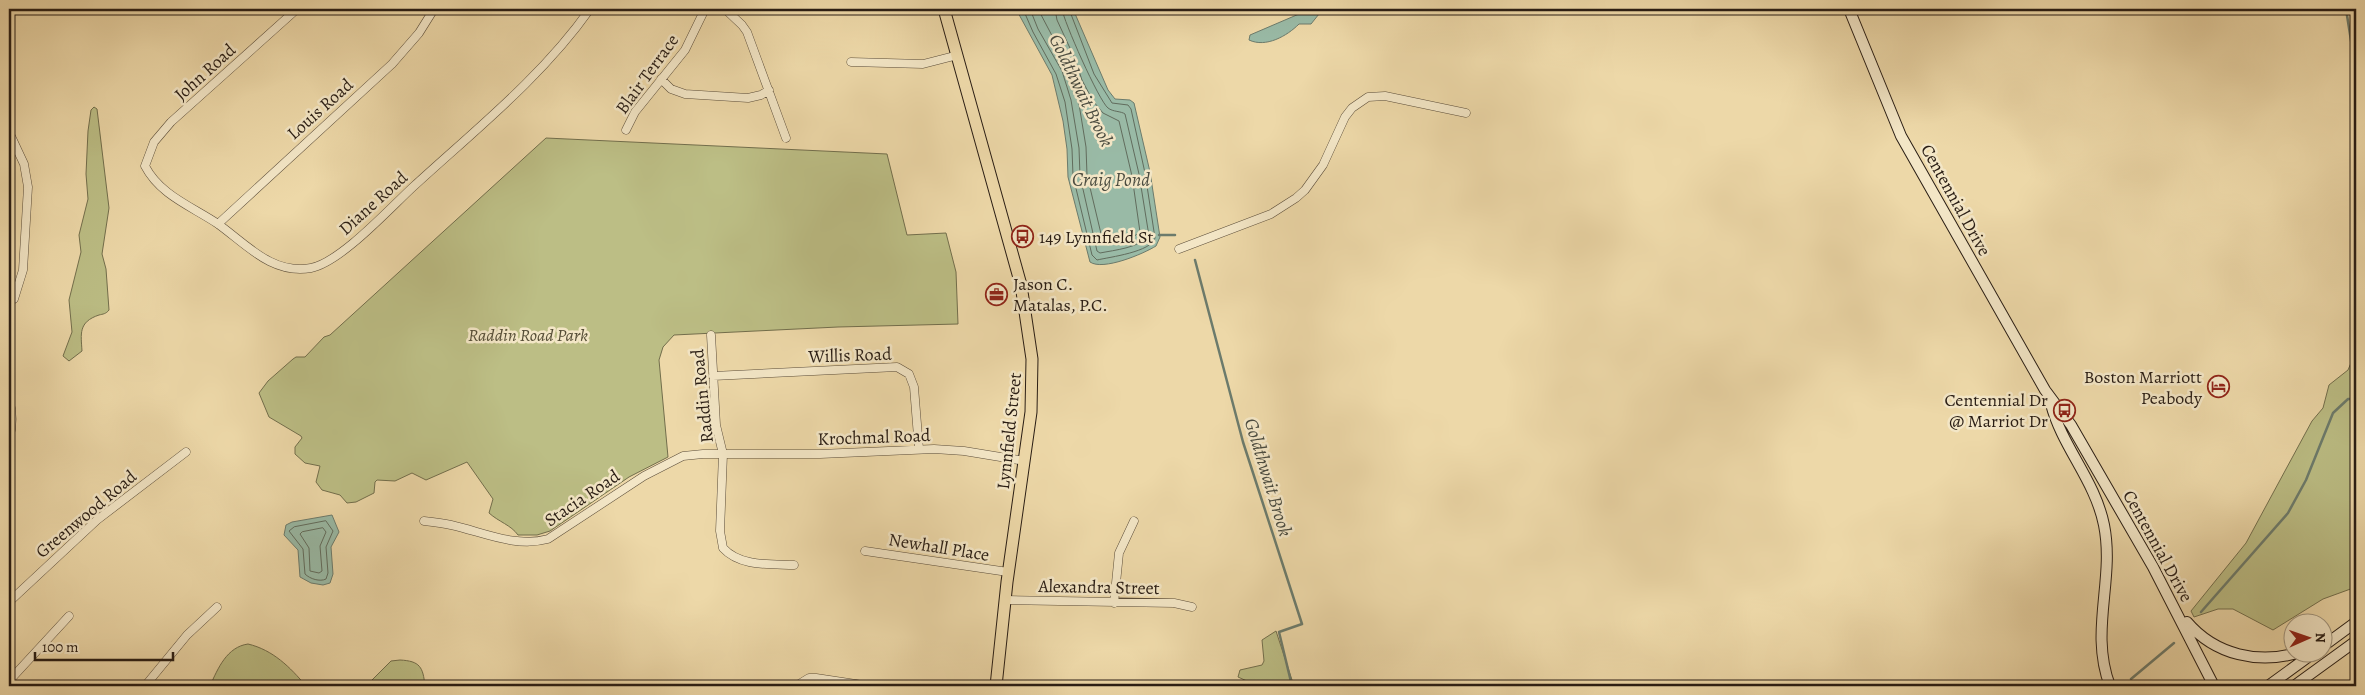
<svg xmlns="http://www.w3.org/2000/svg" width="2365" height="695" viewBox="0 0 2365 695" font-family="Alegreya,serif">
  <style>
    .green { fill: #bcbe85; stroke: #726e4c }
    .water { fill: #99baa6; stroke: #6c7b6c }
    .lines { fill: none; stroke-linecap: round; stroke-linejoin: round }
    .shore { stroke: #616c5d; stroke-width: 1 }
    .stream { stroke: #6c7b6c; stroke-width: 2.5 }
    .street-casing { stroke: #5a4c39; stroke-width: 9 }
    .secondary-casing { stroke: #291d14; stroke-width: 12 }
    .primary-casing { stroke: #291d14; stroke-width: 13 }
    .street { stroke: #f3e6c6; stroke-width: 8 }
    .secondary { stroke: #f3e6c6; stroke-width: 10 }
    .primary { stroke: #edd8a8; stroke-width: 11 }
    .labels { text-anchor: middle; stroke-width: 5; stroke-linejoin: round; paint-order: stroke }
    .street-label { font-size: 18px; fill: #291d14; stroke: #f3e6c6 }
    .poi-label { font-size: 18px; fill: #291d14; stroke: #f3e6c6; text-anchor: start }
    .park-label { font-size: 18px; font-style: italic; fill: #554d36; stroke: #f3e6c6 }
    .water-label { font-size: 19px; font-style: italic; fill: #4b4c40; stroke: #f3e6c6 }
  </style>
  <rect width="100%" height="100%" fill="#edd8a8"/>
  <filter id="stains"><feTurbulence type="fractalNoise" baseFrequency=".004" numOctaves="4"/><feColorMatrix values="0 0 0 0 .2 0 0 0 0 .09 0 0 0 0 .02 0 0 0 .5 -.17"/></filter>
  <radialGradient id="worn" r=".72"><stop offset=".6" stop-color="#630" stop-opacity="0"/><stop offset="1" stop-color="#630" stop-opacity=".3"/></radialGradient>
  <!-- green -->
  <path class="green" d="M94 107 97 109 109 208 102 254 106 269 109 310C106 314 103 314 99 315 78 322 81 334 82 351L69 361 63 356 72 332 69 300 81 252 79 235 88 199 86 174 88 131 91 110Z
    M546 138 887 154 907 235 946 233 956 272 958 324 838 327 674 335 663 347 659 360 668 457 629 477 550 531 537 535H518C511 525 499 522 489 513L493 499 467 462 426 480 412 473 395 481 377 480 375 482 374 493 356 502 347 503 340 495 322 490 316 482 320 466 305 463 295 454V447L302 438 301 436 269 417 259 393 268 381 293 359 296 357H305L324 337 330 335Z
    M2356 351V587L2323 599 2273 630 2233 609H2218L2194 617 2191 611 2246 543 2312 421 2323 408 2329 385 2348 370Z
    M1276 631 1294 686H1258L1238 677 1240 670 1262 665 1264 661 1262 640Z
    M248 644C273 650 290 667 306 686H210C218 668 227 647 248 644Z
    M400 660C420 661 423 667 425 686H349L368 684 391 661Z"/>
  <!-- water -->
  <path class="water" d="M1016 9H1073L1108 90 1115 99 1130 100 1134 103 1150 172 1160 237 1156 246C1143 254 1103 271 1090 262L1068 177 1067 149 1063 121 1052 75Z
    M1306 9H1323L1311 24H1299C1287 36 1266 48 1249 40L1250 35 1299 14Z
    M332 515 339 532 331 547 333 574 330 583 323 585 311 583 300 577 298 550 284 535 286 525 292 522Z"/>
  <g class="lines">
    <!-- shore -->
    <path class="shore" d="M1023 9 1033 32 1056 74 1065 102 1072 149 1073 176 1092 255 1097 260C1110 257 1151 252 1155 238L1145 173 1131 109 1128 105 1112 103 1094 74 1069 9
      M1030 9 1038 29 1062 71 1071 100 1079 148 1080 176 1097 251 1100 253C1115 250 1138 248 1149 236L1139 174 1125 114C1121 111 1113 112 1108 108 1099 101 1063 20 1062 9
      M1038 9 1069 68 1078 98 1086 147 1087 175 1103 242 1106 244 1133 237 1140 232 1132 176 1119 121 1103 113 1093 101 1082 80 1075 59 1057 20 1055 9
      M326 521 333 531 326 547 328 573 326 579C320 582 310 579 305 574L303 549 289 531 294 527Z
      M323 528 326 532 320 546 322 571 319 573 310 571 309 548 300 534 302 532Z"/>
    <!-- stream -->
    <path class="stream" d="M2346 9 2356 72
      M1159 235H1175
      M1195 260 1243 442 1302 624 1279 632 1292 686
      M2201 612 2288 513 2306 480 2333 413 2348 399H2356
      M2131 679 2174 643"/>
    <defs>
      <path id="street" d="M297 9 171 122 154 142 145 166C160 195 191 206 218 224 246 244 272 275 311 268 341 262 390 208 414 186 475 130 542 77 590 9
        M725 9 742 25 747 32 786 138
        M851 62 923 64 958 55
        M661 79 671 89 685 94 748 98 761 95 769 90
        M626 130 635 112 685 50 705 9
        M9 132 24 164 28 187 23 270 14 299
        M218 224 392 64 419 33 434 9
        M1179 249 1271 214 1296 198 1305 190 1323 165 1345 117 1352 108 1368 97 1385 96 1466 113
        M711 335 716 425 723 454 720 531 723 548C740 567 771 564 794 565
        M713 376 897 367 909 374 914 387 919 449
        M9 399C13 413 13 425 9 439
        M424 521C433 522 442 523 451 525 483 532 515 548 548 539L644 476 683 456 703 454H820L934 449 964 451 1025 461
        M865 551 1008 572
        M1005 600 1174 603 1192 607
        M9 602 97 520 186 452
        M1114 603 1119 553 1134 521
        M9 681 69 616
        M145 686 187 635 217 607
        M796 686 809 678H816L869 686"/>
      <path id="secondary" d="M1849 9 1901 136 2045 390 2071 425 2153 567 2214 686
        M2051 404C2062 447 2095 480 2104 525 2115 580 2089 631 2110 686
        M2187 622C2215 655 2259 665 2300 652
        M2322 647 2356 622
        M2268 686 2315 652
        M2294 686 2356 641"/>
      <path id="primary" d="M944 9 1021 285 1032 359 1031 412 1007 582 996 686"/>
    </defs>
    <!-- street casing -->
    <use href="#street" class="street-casing"/>
    <!-- secondary casing -->
    <use href="#secondary" class="secondary-casing"/>
    <!-- primary casing -->
    <use href="#primary" class="primary-casing"/>
    <!-- street -->
    <use href="#street" class="street"/>
    <!-- secondary -->
    <use href="#secondary" class="secondary"/>
    <!-- primary -->
    <use href="#primary" class="primary"/>
  </g>
  <!-- icons -->
  <defs>
    <symbol id="bus-ring" viewBox="-11 -11 22 22"><circle r="9.5" fill="#f3e6c6" stroke="#8f2418" stroke-width="1.5"/><path d="M-5-6H5V4H4V6H2V4H-2V6H-4V4H-5ZM-3.5-4V0h7V-4ZM-3.5 1.2v1.5H-2V1.2ZM2 1.2v1.5H3.5V1.2Z" fill="#8f2418"/></symbol>
    <symbol id="office-ring" viewBox="-11 -11 22 22"><circle r="9.5" fill="#f3e6c6" stroke="#8f2418" stroke-width="1.5"/><path d="M-6-3h4V-5.5h4V-3h4V5H-6ZM-1-4.5V-3h2v-1.5ZM-6 0V1H6V0Z" fill="#8f2418"/></symbol>
    <symbol id="hotel-ring" viewBox="-11 -11 22 22"><circle r="9.5" fill="#f3e6c6" stroke="#8f2418" stroke-width="1.5"/><path d="M-6-4.5h1.5V1H6V5H4.5V3h-9V5H-6ZM-4 0a1.8 1.8 0 1 1 3.6 0ZM.5 0V-2.5h3Q6-2.5 6 0Z" fill="#8f2418"/></symbol>
  </defs>
  <g fill-rule="evenodd">
    <use href="#bus-ring" x="1010" y="224" width="25" height="25"/>
    <use href="#office-ring" x="984" y="282" width="25" height="25"/>
    <use href="#hotel-ring" x="2206" y="374" width="25" height="25"/>
    <use href="#bus-ring" x="2052" y="398" width="25" height="25"/>
  </g>
  <g class="labels">
    <!-- street labels -->
    <g class="street-label">
      <text transform="translate(205 72) rotate(-42)" y="6">John Road</text>
      <text transform="translate(647 74) rotate(-54)" y="6">Blair Terrace</text>
      <text transform="translate(320 109) rotate(-42)" y="6">Louis Road</text>
      <text transform="translate(1956 200) rotate(61)" y="6">Centennial Drive</text>
      <text transform="translate(373 203) rotate(-42)" y="6">Diane Road</text>
      <text transform="translate(850 355) rotate(-2)" y="6">Willis Road</text>
      <text transform="translate(702 396) rotate(-96)" y="6">Raddin Road</text>
      <text transform="translate(1009 431) rotate(-84)" y="6">Lynnfield Street</text>
      <text transform="translate(874 437) rotate(-2)" y="6">Krochmal Road</text>
      <text transform="translate(582 498) rotate(-34)" y="6">Stacia Road</text>
      <text transform="translate(86 514) rotate(-40)" y="6">Greenwood Road</text>
      <text transform="translate(2158 546) rotate(61)" y="6">Centennial Drive</text>
      <text transform="translate(939 547) rotate(9)" y="6">Newhall Place</text>
      <text transform="translate(1099 587) rotate(1)" y="6">Alexandra Street</text>
    </g>
    <!-- poi labels -->
    <g class="poi-label">
      <text x="1039" y="243">149 Lynnfield St</text>
      <text x="1013" y="290">Jason C.<tspan x="1013" dy="21">Matalas, P.C.</tspan></text>
      <text x="2202" y="383" text-anchor="end">Boston Marriott<tspan x="2202" dy="21">Peabody</tspan></text>
      <text x="2048" y="406" text-anchor="end">Centennial Dr<tspan x="2048" dy="21">@ Marriot Dr</tspan></text>
    </g>
    <!-- park labels -->
    <g class="park-label">
      <text x="528" y="341">Raddin Road Park</text>
    </g>
    <!-- water labels -->
    <g class="water-label">
      <text transform="translate(1082 90) rotate(64)" y="7">Goldthwait Brook</text>
      <text x="1111" y="186">Craig Pond</text>
      <text transform="translate(1269 477) rotate(73)" y="7">Goldthwait Brook</text>
    </g>
  </g>
  <!-- margin -->
  <rect width="2365" height="695" fill="none" stroke="#edd8a8" stroke-width="30"/>
  <rect x="10" y="10" width="2345" height="675" fill="none" stroke="#291d14" stroke-width="2.5"/>
  <rect x="15" y="15" width="2335" height="665" fill="none" stroke="#291d14"/>
  <!-- north arrow -->
  <g transform="translate(2308 638) rotate(88)"><circle r="24" fill="#f3e6c6" stroke="#a2967f"/>
  <path d="M0-4L9 19L0 12L-9 19Z" fill="#8f2418"/>
  <text y="-8" font-size="14" font-weight="bold" text-anchor="middle" fill="#291d14">N</text>
  </g>
  <!-- scale -->
  <path d="M35 652v8h138v-8" fill="none" stroke="#291d14" stroke-width="2.5"/>
  <text x="42" y="652" font-size="15" fill="#291d14" stroke="#f3e6c6" stroke-width="4" paint-order="stroke">100 m</text>
  <rect width="100%" height="100%" filter="url(#stains)"/>
  <rect width="100%" height="100%" fill="url(#worn)"/>
</svg>
